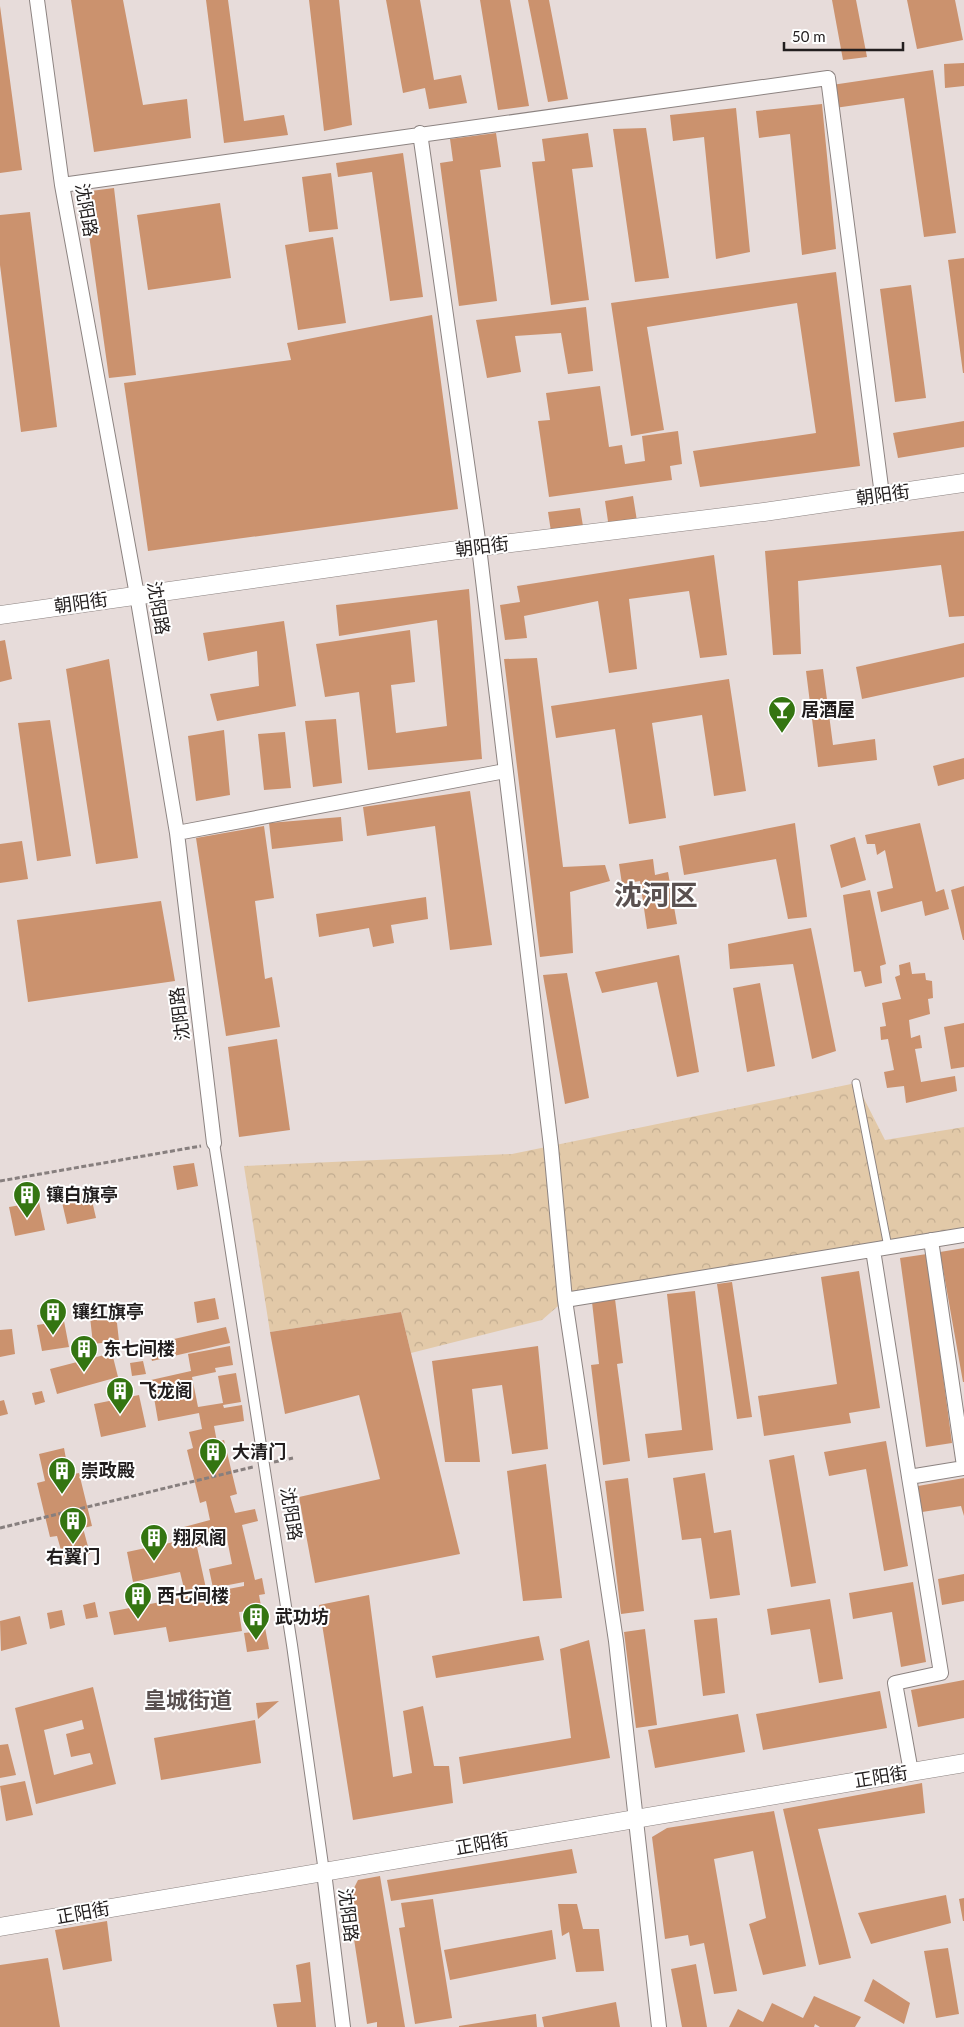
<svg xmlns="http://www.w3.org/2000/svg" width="964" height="2027" viewBox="0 0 964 2027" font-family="Lato,'Noto Sans SC',sans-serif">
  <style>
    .park { fill: url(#park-crowns) }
    .building { fill: #cb926e; fill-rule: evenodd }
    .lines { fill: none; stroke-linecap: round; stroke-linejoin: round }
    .service-casing { stroke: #8c8381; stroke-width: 9 }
    .pedestrian-casing { stroke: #8c8381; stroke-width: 12 }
    .minor-casing { stroke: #8c8381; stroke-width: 16 }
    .tertiary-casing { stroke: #8c8381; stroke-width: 19 }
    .path { stroke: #877f7e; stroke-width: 3; stroke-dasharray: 5 2.5; stroke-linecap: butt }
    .service { stroke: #fff; stroke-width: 7 }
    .pedestrian { stroke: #fff; stroke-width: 10 }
    .minor { stroke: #fff; stroke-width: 14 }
    .tertiary { stroke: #fff; stroke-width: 18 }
    .labels { text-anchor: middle; stroke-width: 4; stroke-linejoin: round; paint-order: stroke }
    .street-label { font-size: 18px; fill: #221e1e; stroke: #fff }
    .poi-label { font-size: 18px; font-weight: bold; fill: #221e1e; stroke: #fff; text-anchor: start }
    .district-label { font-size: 22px; font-weight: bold; fill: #5a5150; stroke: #fff }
    .town-label { font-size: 28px; font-weight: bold; fill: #5a5150; stroke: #fff }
  </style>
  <defs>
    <pattern id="park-crowns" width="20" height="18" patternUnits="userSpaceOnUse" patternTransform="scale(1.25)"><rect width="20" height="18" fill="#e2c9a8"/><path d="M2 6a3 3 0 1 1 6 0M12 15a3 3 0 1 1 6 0" fill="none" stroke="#c2ac90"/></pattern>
  </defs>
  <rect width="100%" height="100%" fill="#e7dcda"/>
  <!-- park -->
  <path class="park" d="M856 1083 885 1140 964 1127V1235L565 1300 542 1320 411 1353 401 1312 270 1332 244 1166 512 1154Z"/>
  <!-- building -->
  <path class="building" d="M71 0H123L143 105 187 99 191 138 94 152Z
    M206 0H228L244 121 284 115 288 135 224 143Z
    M309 0H339L352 125 324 131Z
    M386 0H420L434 80 461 75 467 103 429 109 425 88 403 93Z
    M480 0H510L529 106 498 110Z
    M528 0H549L568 99 548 102Z
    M832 0H856L867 57 843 60Z
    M907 0H955L963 40 917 49Z
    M0 6 22 170 0 173Z
    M964 63V86L945 88 944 64Z
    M933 70 956 233 924 237 904 98 828 109 825 86Z
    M822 104 836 249 802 255 790 134 759 138 756 111Z
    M736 108 750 252 716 259 704 137 673 141 670 115Z
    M646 128 669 278 635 282 613 129Z
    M496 133 501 167 480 170 497 301 459 306 440 163 453 161 450 139Z
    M588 133 593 167 572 169 589 300 551 305 532 162 545 161 542 139Z
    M403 153 423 297 390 301 372 172 338 177 336 163Z
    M331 173 338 229 309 232 302 177Z
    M114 188 136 375 109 378 83 192Z
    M220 203 231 278 148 290 137 215Z
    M30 212 57 427 21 432 0 265V215Z
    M333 237 346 323 298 330 285 245Z
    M964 258V373H963L948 260Z
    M836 272 860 466 700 487 693 451 816 433 797 303 647 327 664 430 631 436 611 303Z
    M911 285 926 398 895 402 880 289Z
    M586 307 593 371 568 374 561 333 515 336 521 372 487 378 476 320Z
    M432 315 458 509 148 551 124 383 291 360 287 343Z
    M600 386 609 447 622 445 625 464 645 461 642 436 678 431 682 464 670 466 672 480 549 497 538 421 550 420 546 393Z
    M964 421V447L898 458 893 433Z
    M633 496 637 521 609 528 605 501Z
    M580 508 584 532 552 538 548 512Z
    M964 531V616L949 617 941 565 798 581 801 654 773 655 765 551Z
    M714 555 727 655 700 658 689 591 629 599 637 669 609 673 598 601 524 616 527 638 505 640 500 605 520 602 517 586Z
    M469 589 482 759 368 770 359 692 325 697 316 644 410 630 415 682 391 685 396 733 447 726 437 620 339 636 336 605Z
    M284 621 296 706 217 721 210 694 259 686 257 651 208 661 203 633Z
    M5 640 12 679 0 682V641Z
    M964 643V677L862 699 856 667Z
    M537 658 563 867 605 865 610 881 570 892 573 953 540 957 504 659Z
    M109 659 138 858 96 864 66 669Z
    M823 669 833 745 875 739 877 760 818 767 806 671Z
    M729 679 746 791 714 796 702 715 652 723 666 818 629 824 615 729 556 738 551 706Z
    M336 719 342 783 313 787 305 721Z
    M50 720 71 856 37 861 18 723Z
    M224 730 230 795 196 801 188 736Z
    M285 732 291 788 264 790 258 734Z
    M964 758V779L938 786 933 766Z
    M470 791 492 945 450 950 435 826 367 836 363 807Z
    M341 817 343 841 272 849 269 823Z
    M795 823 807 917 788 919 776 859 684 875 679 846Z
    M920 823 936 892 944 889 949 909 925 916 922 901 881 912 877 892 893 888 885 850 877 855 875 844H867L865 835Z
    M264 826 274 898 255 901 265 979 272 977 280 1027 226 1036 196 838Z
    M855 837 866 880 841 888 830 845Z
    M22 841 28 879 0 883V844Z
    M653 859 655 875 668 872 677 924 647 929 640 881 622 884 619 864Z
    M964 886V940H963L951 890Z
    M870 890 886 964 880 966 882 983 865 987 861 971 854 972 843 895Z
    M426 897 428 919 391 925 394 943 373 947 369 928 319 937 316 914Z
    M161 901 175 981 28 1002 17 920Z
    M811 928 836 1051 812 1059 793 964 730 969 728 944Z
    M679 955 699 1072 677 1077 657 982 602 993 595 972Z
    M910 962 912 974 925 973 926 980 932 981 933 998 928 999 930 1014 909 1020 911 1038 920 1035 922 1048 915 1049 921 1082 955 1076 957 1091 906 1103 904 1086 887 1088 884 1072 894 1070 888 1039 881 1040 880 1027 886 1026 882 1003 901 999 895 977 900 975 899 965Z
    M567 973 589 1098 565 1104 543 975Z
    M760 983 775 1066 747 1072 733 988Z
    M964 1023V1067L951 1069 944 1027Z
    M277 1039 290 1130 239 1137 228 1047Z
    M194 1163 198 1186 177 1190 173 1166Z
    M90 1192 96 1218 67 1224 61 1198Z
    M39 1202 45 1230 15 1236 9 1207Z
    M964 1248V1382H963L940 1252Z
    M927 1254 952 1443 926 1447 900 1258Z
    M859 1271 880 1408 849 1413 851 1423 764 1436 758 1396 837 1384 821 1277Z
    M732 1282 752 1417 737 1419 717 1284Z
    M695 1291 713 1450 648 1458 645 1434 682 1430 667 1294Z
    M215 1298 219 1319 197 1323 194 1302Z
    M615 1299 623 1363 617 1364 630 1461 603 1465 591 1365 599 1364 592 1302Z
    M401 1312 460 1554 315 1583 299 1497 380 1479 359 1395 285 1414 270 1332Z
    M116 1314 119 1341 93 1344 90 1317Z
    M64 1321 69 1347 42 1351 37 1325Z
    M226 1327 230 1343 152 1361 148 1345Z
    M12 1329 15 1354 0 1357V1330Z
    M230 1346 233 1365 215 1368 216 1372 192 1377 198 1407 223 1403 218 1376 236 1373 241 1402 223 1405 224 1408 242 1405 244 1421 214 1426 217 1442 224 1440 237 1494 230 1496 235 1513 255 1509 258 1521 242 1525 255 1580 262 1578 265 1594 259 1595 269 1649 247 1652 244 1633 252 1632 248 1611 239 1612 242 1631 169 1642 166 1627 114 1635 109 1612 186 1597 180 1572 133 1582 127 1552 188 1539 184 1527 210 1520 206 1501 200 1503 187 1450 193 1448 189 1432 202 1429 199 1413 158 1421 151 1380 191 1371 188 1354ZM227 1539 232 1564 209 1569 213 1588 244 1582V1586L207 1593 197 1547Z
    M538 1346 548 1449 512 1454 502 1385 472 1389 480 1462H445L432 1361Z
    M112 1353 118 1377 57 1394 50 1369Z
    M143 1361 146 1374 132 1376 130 1363Z
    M42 1391 45 1402 35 1405 32 1393Z
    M139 1395 146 1427 101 1437 94 1404Z
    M4 1400 8 1414 0 1416V1401Z
    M886 1441 908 1566 884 1571 866 1469 829 1476 824 1452Z
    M64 1448 69 1475 79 1473 92 1526 83 1528 90 1554 64 1561 57 1536 50 1537 37 1483 45 1481 39 1454Z
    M794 1455 816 1583 791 1587 769 1460Z
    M546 1464 562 1598 523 1601 507 1471Z
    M705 1473 714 1533 731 1530 740 1595 710 1599 701 1538 682 1540 673 1478Z
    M628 1478 644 1611 621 1614 605 1481Z
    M964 1478V1516L961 1506 922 1512 918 1486Z
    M964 1574V1601L942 1605 938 1579Z
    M913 1582 926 1662 901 1667 892 1612 853 1619 849 1593Z
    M369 1595 393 1777 412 1773 403 1711 423 1706 434 1766H449L453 1803 353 1820 319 1605Z
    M830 1599 843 1679 819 1683 810 1629 771 1635 767 1609Z
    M95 1602 98 1617 86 1619 83 1605Z
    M62 1610 65 1625 50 1629 47 1613Z
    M20 1616 27 1644 1 1651 0 1621Z
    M717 1618 725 1693 703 1696 694 1620Z
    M645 1629 657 1725 636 1728 624 1632Z
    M539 1636 544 1660 436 1678 432 1656Z
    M589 1640 610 1758 463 1784 459 1757 571 1738 560 1649Z
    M964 1680V1718L918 1727 911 1690Z
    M93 1687 116 1784 36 1804 15 1708ZM82 1720 84 1729 66 1734 71 1757 90 1753 93 1764 54 1775 44 1730Z
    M880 1691 887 1728 763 1750 756 1714Z
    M279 1701 258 1719 256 1703Z
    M738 1714 745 1752 655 1768 648 1730Z
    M255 1720 261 1763 161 1780 154 1738Z
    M8 1744 16 1775 0 1778V1745Z
    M25 1781 33 1815 6 1821 0 1786Z
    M922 1783 925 1813 818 1829 851 1958 819 1965 783 1809Z
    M774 1811 806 1966 763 1975 749 1924 766 1918 753 1851 714 1859 737 1991 714 1994 704 1943 690 1946 688 1935 665 1939 652 1837 667 1828Z
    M572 1849 577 1873 391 1901 387 1880Z
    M380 1876 405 2027H377V2022L367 2024 348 1900 358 1880Z
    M946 1895 951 1923 871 1944 858 1913Z
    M964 1898V1921H963L959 1899Z
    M433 1899 452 2018 415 2024 399 1928 405 1927 401 1903Z
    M558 1904H577L583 1929H599L604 1971 576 1972 569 1932 562 1936Z
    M107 1921 112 1961 63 1970 55 1930Z
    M552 1930 556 1959 450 1980 444 1950Z
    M948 1948 959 2014 936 2018 924 1951Z
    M48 1958 60 2027H0V1965Z
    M310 1962 316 2027H277L273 2004 301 2002 296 1965Z
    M696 1964 707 2027H682L671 1969Z
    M873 1979 910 2003 904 2024 864 2001Z
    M814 1996 861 2017 855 2027H820L815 2024 814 2027H729L738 2009 763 2022 772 2003 803 2018Z
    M616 2002 620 2027H544L542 2017Z
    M536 2014 537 2027H459V2026Z"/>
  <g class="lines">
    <defs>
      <path id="service" d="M856 1083 888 1247"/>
      <path id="pedestrian" d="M214 1143 292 1645 324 1872"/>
      <path id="minor" d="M37 0 62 185 137 595 177 833 214 1143
        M420 133 479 547 551 1147 565 1300 616 1641 659 2027
        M62 185 828 78 882 495
        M177 833 505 771
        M931 1240 964 1466
        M873 1250 909 1477 964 1468
        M565 1300 964 1235
        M909 1477 941 1673 895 1683 911 1772
        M324 1872 343 2027"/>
      <path id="tertiary" d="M0 615 479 547 764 512 964 483
        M0 1927 964 1763"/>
    </defs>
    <!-- service casing -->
    <use href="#service" class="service-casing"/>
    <!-- pedestrian casing -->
    <use href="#pedestrian" class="pedestrian-casing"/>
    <!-- minor casing -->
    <use href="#minor" class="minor-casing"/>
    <!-- tertiary casing -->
    <use href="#tertiary" class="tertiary-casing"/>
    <!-- path -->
    <path class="path" d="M0 1181 201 1146
      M274 1462 293 1458
      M0 1528 253 1467"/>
    <!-- service -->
    <use href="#service" class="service"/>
    <!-- pedestrian -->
    <use href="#pedestrian" class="pedestrian"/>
    <!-- minor -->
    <use href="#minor" class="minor"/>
    <!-- tertiary -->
    <use href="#tertiary" class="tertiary"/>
  </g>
  <!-- icons -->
  <defs>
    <symbol id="bar-pin" viewBox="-11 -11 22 30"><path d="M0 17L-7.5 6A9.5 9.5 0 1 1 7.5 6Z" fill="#347511" stroke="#fff"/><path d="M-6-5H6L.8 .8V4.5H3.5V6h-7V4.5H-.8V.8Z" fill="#fff"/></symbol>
    <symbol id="building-pin" viewBox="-11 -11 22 30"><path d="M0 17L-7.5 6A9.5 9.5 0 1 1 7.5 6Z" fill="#347511" stroke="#fff"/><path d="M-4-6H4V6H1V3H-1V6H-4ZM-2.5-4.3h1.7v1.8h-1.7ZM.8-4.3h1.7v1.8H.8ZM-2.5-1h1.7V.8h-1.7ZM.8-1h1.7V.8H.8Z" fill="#fff"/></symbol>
  </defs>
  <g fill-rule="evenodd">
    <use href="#bar-pin" x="766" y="694" width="32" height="43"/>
    <use href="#building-pin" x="11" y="1179" width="32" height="43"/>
    <use href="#building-pin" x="37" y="1296" width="32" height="43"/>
    <use href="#building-pin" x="68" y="1333" width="32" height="43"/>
    <use href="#building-pin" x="104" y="1375" width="32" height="43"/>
    <use href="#building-pin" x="197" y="1436" width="32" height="43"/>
    <use href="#building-pin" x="46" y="1455" width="32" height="43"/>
    <use href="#building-pin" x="57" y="1505" width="32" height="43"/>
    <use href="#building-pin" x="138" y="1522" width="32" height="43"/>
    <use href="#building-pin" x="122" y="1580" width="32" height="43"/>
    <use href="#building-pin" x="240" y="1601" width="32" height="43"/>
  </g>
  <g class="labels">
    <!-- street labels -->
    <g class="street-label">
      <text transform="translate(86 210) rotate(80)" y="6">沈阳路</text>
      <text transform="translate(883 495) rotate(-8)" y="6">朝阳街</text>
      <text transform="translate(482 547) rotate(-7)" y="6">朝阳街</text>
      <text transform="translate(81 603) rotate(-8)" y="6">朝阳街</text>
      <text transform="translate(158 608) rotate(80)" y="6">沈阳路</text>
      <text transform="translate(180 1014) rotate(-97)" y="6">沈阳路</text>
      <text transform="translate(291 1514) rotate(81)" y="6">沈阳路</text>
      <text transform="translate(881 1777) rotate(-9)" y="6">正阳街</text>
      <text transform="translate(482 1844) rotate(-10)" y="6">正阳街</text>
      <text transform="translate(83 1913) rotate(-10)" y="6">正阳街</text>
      <text transform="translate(348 1915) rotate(83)" y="6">沈阳路</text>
    </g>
    <!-- poi labels -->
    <g class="poi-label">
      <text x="801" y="716">居酒屋</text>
      <text x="46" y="1201">镶白旗亭</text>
      <text x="72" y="1318">镶红旗亭</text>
      <text x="103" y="1355">东七间楼</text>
      <text x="139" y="1397">飞龙阁</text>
      <text x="232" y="1458">大清门</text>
      <text x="81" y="1477">崇政殿</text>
      <text x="173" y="1544">翔凤阁</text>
      <text x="73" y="1563" text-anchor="middle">右翼门</text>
      <text x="157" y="1602">西七间楼</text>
      <text x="275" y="1623">武功坊</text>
    </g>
    <!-- district labels -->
    <g class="district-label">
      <text x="188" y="1708">皇城街道</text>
    </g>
    <!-- town labels -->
    <g class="town-label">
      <text x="656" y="905">沈河区</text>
    </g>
  </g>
  <!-- scale -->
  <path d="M784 42v8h119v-8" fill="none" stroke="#221e1e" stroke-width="2.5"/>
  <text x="792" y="42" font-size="15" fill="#221e1e" stroke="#ffffff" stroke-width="4" paint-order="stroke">50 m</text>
</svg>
